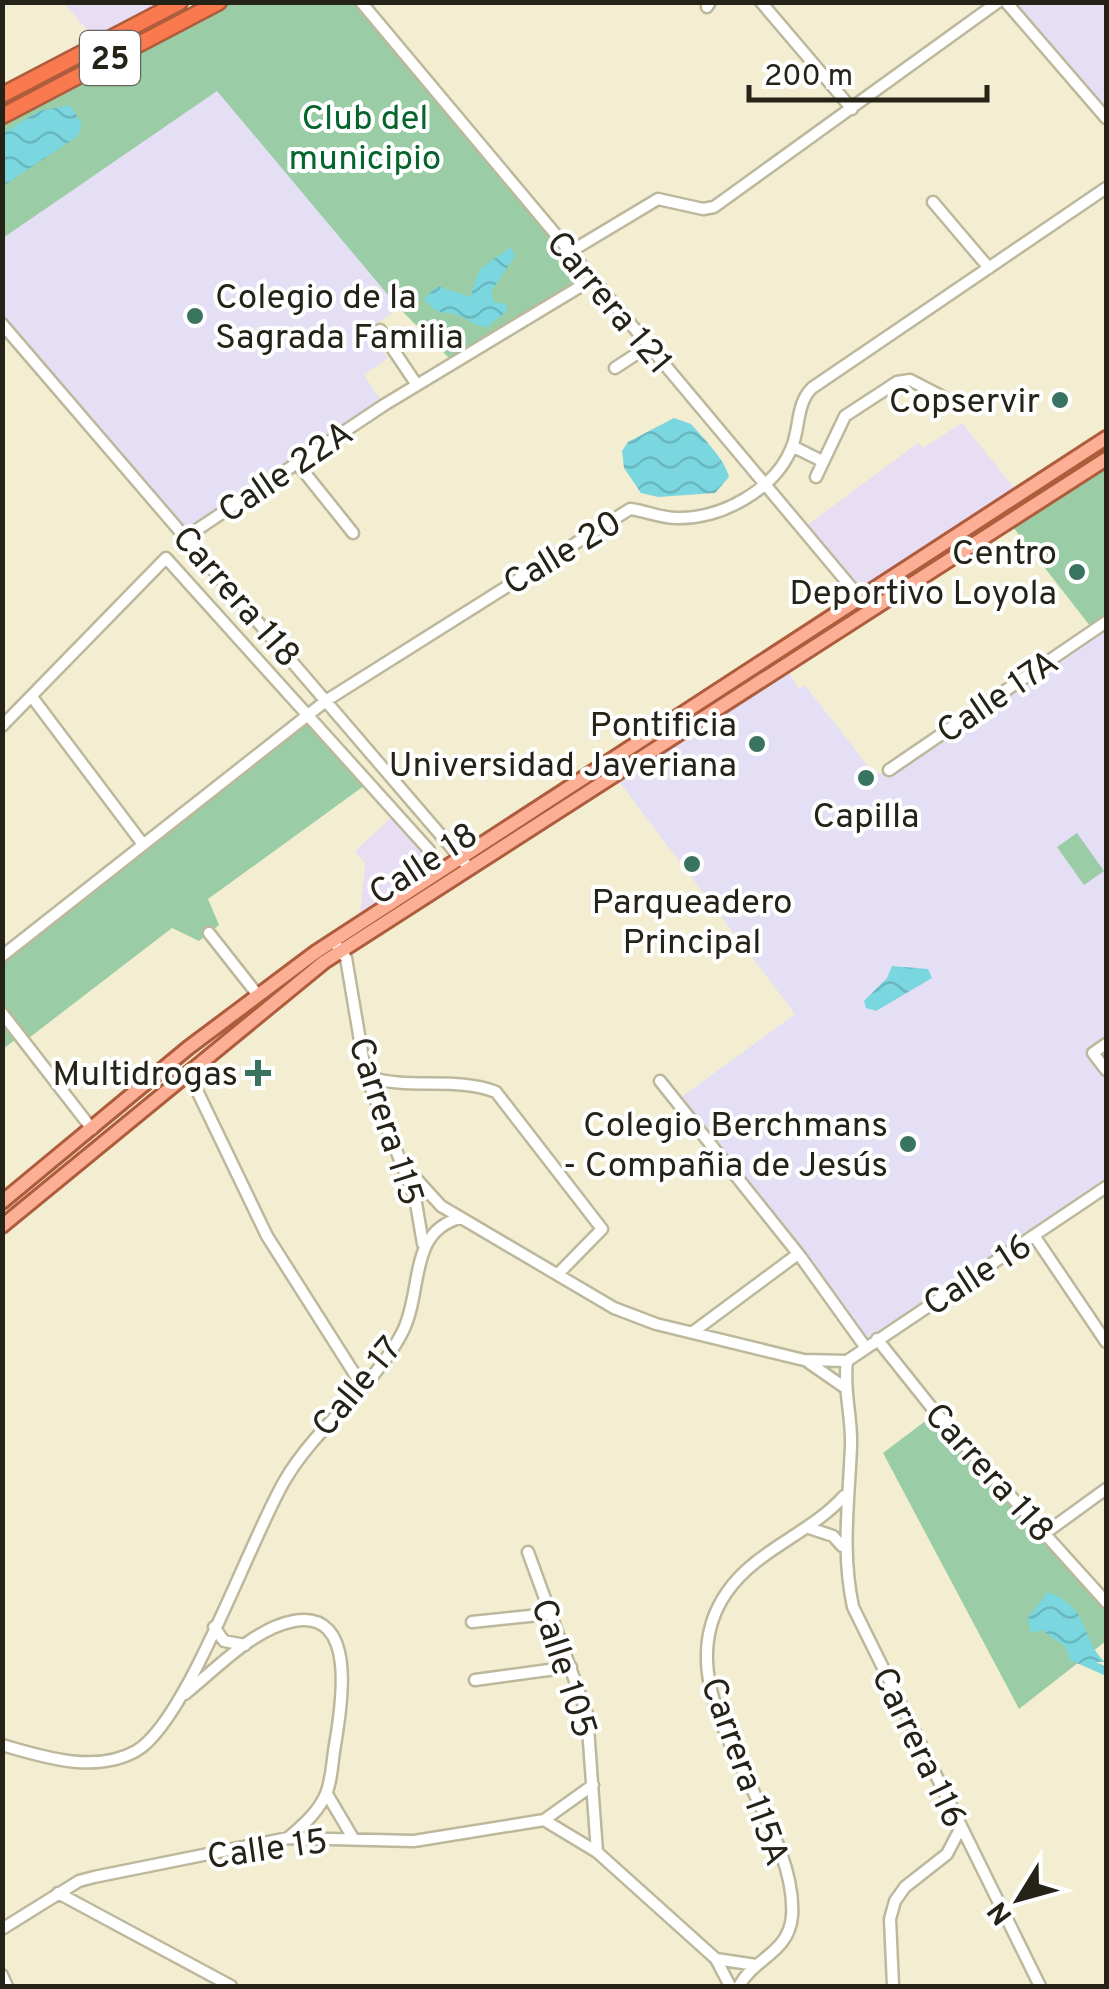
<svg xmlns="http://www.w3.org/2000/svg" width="1109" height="1989" viewBox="0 0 1109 1989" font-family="Overpass,sans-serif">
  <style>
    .commercial { fill: #e8def3 }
    .education { fill: #e4dff5 }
    .green { fill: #9acda5 }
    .water { fill: url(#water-waves) }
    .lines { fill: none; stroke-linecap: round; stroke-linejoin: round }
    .minor-casing { stroke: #bdb89c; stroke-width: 15 }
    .major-casing { stroke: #af5c3c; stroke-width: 18 }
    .highway-casing { stroke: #af5c3c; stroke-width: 19 }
    .minor { stroke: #fff; stroke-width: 10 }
    .major { stroke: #fcaf95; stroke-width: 12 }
    .highway { stroke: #fa7a4f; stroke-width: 14 }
    .poi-dot { fill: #38745f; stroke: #fff; stroke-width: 4 }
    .labels { text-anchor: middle; stroke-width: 8; stroke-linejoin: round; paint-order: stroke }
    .shield { fill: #fff; stroke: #66655d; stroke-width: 2.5 }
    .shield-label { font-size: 32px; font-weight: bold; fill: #252318 }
    .park-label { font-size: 35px; fill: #04652d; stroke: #fff }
    .poi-label { font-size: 35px; fill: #252318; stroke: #fff; text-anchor: end }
    .street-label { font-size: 35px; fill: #252318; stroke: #fff }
  </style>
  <defs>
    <pattern id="water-waves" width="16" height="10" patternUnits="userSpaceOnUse" patternTransform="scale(2.5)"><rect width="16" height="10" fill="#7ad6df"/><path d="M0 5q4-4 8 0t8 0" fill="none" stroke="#69b7bf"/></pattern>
  </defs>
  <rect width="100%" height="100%" fill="#f3eed1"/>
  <!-- commercial -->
  <path class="commercial" d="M63 3H180L100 44Z
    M962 423 1020 495 861 599 802 529 918 443 923 448Z
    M396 813 429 850 430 878 359 925 365 863 355 851Z"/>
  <!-- education -->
  <path class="education" d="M1006 3H1106V118Z
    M218 90 399 308 369 329 388 358 364 375 384 405 186 537 3 324 2 238Z
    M1106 459V1044L1094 1053 1106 1070V1187L866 1348 676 1101 795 1014 614 775 786 668 799 689 805 685 871 770 880 774 889 770 1093 631Z"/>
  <!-- green -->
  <path class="green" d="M219 3H361L591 280 453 362 399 308 217 91 3 238 2 116Z
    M1106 459V622L1094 631 1009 522Z
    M308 714 368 783 208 899 219 925 199 941 172 928 25 1041 20 1036 3 1049V956Z
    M1077 833 1104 871 1084 885 1057 847Z
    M936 1413 1106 1602V1641L1019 1709 883 1453Z"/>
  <!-- water -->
  <path class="water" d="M70 105 82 124 78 136 3 186V133L39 111Z
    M511 247 515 256 491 292 494 302 506 304 507 311 487 327C474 326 472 321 462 317 443 308 443 320 424 299L437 286 470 297 480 269Z
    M674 418 691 424C703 438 725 459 729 477L715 493 658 497 641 493 624 468 622 451 628 442Z
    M892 966 928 969 932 978 876 1011 866 1008 864 1001 887 978Z
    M1048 1592C1092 1609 1079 1637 1105 1662H1096L1106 1667 1104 1675 1070 1660 1066 1647 1042 1630 1031 1633 1028 1618Z"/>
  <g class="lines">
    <defs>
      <path id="minor" d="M361 2 861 599
        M761 2 852 109
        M1006 2 1106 118
        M707 7 710 2
        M933 202 989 268
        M568 253 658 199 703 209 714 207 998 2
        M2 324 469 868
        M380 330 417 385
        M615 368 647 347
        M792 446 822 461
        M297 463 353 533
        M816 477 845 416 897 382 910 380 943 397
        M186 537 384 405 591 280
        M32 697 142 843
        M2 726 166 558 429 850 433 868
        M889 770 1106 622
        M209 933 257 994
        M337 946 346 958 366 1076 415 1197 423 1244
        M2 956 327 700 630 509C647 511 660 518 677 518 721 519 775 490 792 447 800 427 796 404 812 388L1106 188
        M2 1013 92 1129
        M1106 1044 1093 1053 1106 1070
        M190 1076 267 1236 361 1384
        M366 1076C408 1091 455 1076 496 1092L602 1229 559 1273
        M660 1081 800 1256 866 1348
        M403 1164 441 1206 614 1308 656 1324 804 1360 847 1361
        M1035 1237 1106 1342
        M693 1332 798 1254
        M877 1339 936 1413 1106 1602
        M847 1361C843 1390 852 1416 851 1445 849 1502 841 1550 853 1607L1040 1986
        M847 1361 1106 1187
        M808 1362 844 1387
        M809 1528 833 1536 842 1546
        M1044 1534 1106 1489
        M528 1552 587 1714 597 1852
        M472 1622 548 1614
        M214 1627 224 1641 245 1645
        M475 1680 571 1667
        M185 1694C215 1670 254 1628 294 1621 359 1609 341 1709 335 1745 332 1761 332 1784 324 1798 316 1814 302 1826 288 1838
        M2 1745C43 1757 95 1774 136 1751 187 1722 250 1539 285 1480 317 1425 375 1387 403 1331 423 1290 408 1232 460 1218
        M327 1794 353 1838
        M544 1820 593 1785
        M58 1893 231 1986
        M2 1929 79 1881 94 1877 288 1838 414 1841 544 1820 597 1852 716 1959 730 1986
        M716 1959 756 1965
        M2 1975 7 1986
        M739 1986C754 1958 789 1953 792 1916 799 1814 655 1695 727 1592 757 1549 810 1534 844 1496
        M893 1986 890 1919 895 1901 905 1887 947 1854 960 1829"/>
      <path id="major" d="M2 1202 188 1048 316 952 1106 438
        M2 1226 324 962 1106 459"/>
      <path id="highway" d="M2 95 180 2
        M2 116 219 2"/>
    </defs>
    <!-- minor casing -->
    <use href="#minor" class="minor-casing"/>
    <!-- major casing -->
    <use href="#major" class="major-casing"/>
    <!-- highway casing -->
    <use href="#highway" class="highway-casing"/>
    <!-- minor -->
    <use href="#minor" class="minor"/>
    <!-- major -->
    <use href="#major" class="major"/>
    <!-- highway -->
    <use href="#highway" class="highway"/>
  </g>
  <!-- markers -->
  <g class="poi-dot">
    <circle cx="195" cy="316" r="10"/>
    <circle cx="1060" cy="400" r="10"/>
    <circle cx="1077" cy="572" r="10"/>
    <circle cx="757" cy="744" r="10"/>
    <circle cx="866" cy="778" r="10"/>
    <circle cx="692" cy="864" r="10"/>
    <path d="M253 1058h10v10h10v10h-10v10h-10v-10h-10v-10h10z"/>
    <circle cx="908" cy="1144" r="10"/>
  </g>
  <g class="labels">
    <!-- shield labels -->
    <rect class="shield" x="80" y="31" width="60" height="54" rx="8"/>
    <g class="shield-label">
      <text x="110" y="69">25</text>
    </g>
    <!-- park labels -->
    <g class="park-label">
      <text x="365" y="129">Club del<tspan x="365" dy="40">municipio</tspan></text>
    </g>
    <!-- poi labels -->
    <g class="poi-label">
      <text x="215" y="308" text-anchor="start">Colegio de la<tspan x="215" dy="40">Sagrada Familia</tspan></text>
      <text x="1040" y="412">Copservir</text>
      <text x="1057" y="564">Centro<tspan x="1057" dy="40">Deportivo Loyola</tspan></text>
      <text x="737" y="736">Pontificia<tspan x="737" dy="40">Universidad Javeriana</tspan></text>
      <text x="866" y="827" text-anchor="middle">Capilla</text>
      <text x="692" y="913" text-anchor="middle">Parqueadero<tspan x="692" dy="40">Principal</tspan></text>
      <text x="238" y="1085">Multidrogas</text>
      <text x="888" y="1136">Colegio Berchmans<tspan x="888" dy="40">- Compañia de Jesús</tspan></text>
    </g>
    <!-- street labels -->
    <g class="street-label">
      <text transform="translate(610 302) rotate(50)" y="12">Carrera 121</text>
      <text transform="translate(285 471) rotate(-34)" y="12">Calle 22A</text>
      <text transform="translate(562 552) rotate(-31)" y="12">Calle 20</text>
      <text transform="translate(237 596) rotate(49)" y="12">Carrera 118</text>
      <text transform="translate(997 696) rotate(-34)" y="12">Calle 17A</text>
      <text transform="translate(423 863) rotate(-33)" y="12">Calle 18</text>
      <text transform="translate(387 1121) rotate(72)" y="12">Carrera 115</text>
      <text transform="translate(977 1274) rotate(-33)" y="12">Calle 16</text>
      <text transform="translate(356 1386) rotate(-50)" y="12">Calle 17</text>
      <text transform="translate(990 1472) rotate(48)" y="12">Carrera 118</text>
      <text transform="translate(565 1668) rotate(72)" y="12">Calle 105</text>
      <text transform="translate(920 1747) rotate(64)" y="12">Carrera 116</text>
      <text transform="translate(746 1771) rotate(70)" y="12">Carrera 115A</text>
      <text transform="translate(267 1848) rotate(-8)" y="12">Calle 15</text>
    </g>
  </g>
  <!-- border -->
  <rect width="1109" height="1989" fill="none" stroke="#252318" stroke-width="10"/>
  <!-- north arrow -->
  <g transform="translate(1019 1899) rotate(233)" stroke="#ffffff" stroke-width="8" paint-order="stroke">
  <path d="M0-8L18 38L0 25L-18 38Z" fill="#252318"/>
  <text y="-15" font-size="28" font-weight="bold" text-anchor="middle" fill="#252318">N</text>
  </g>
  <!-- scale -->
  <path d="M749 85v15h238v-15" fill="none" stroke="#252318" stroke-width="5"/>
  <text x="764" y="85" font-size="30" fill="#252318" stroke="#ffffff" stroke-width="8" paint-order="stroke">200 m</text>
</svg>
